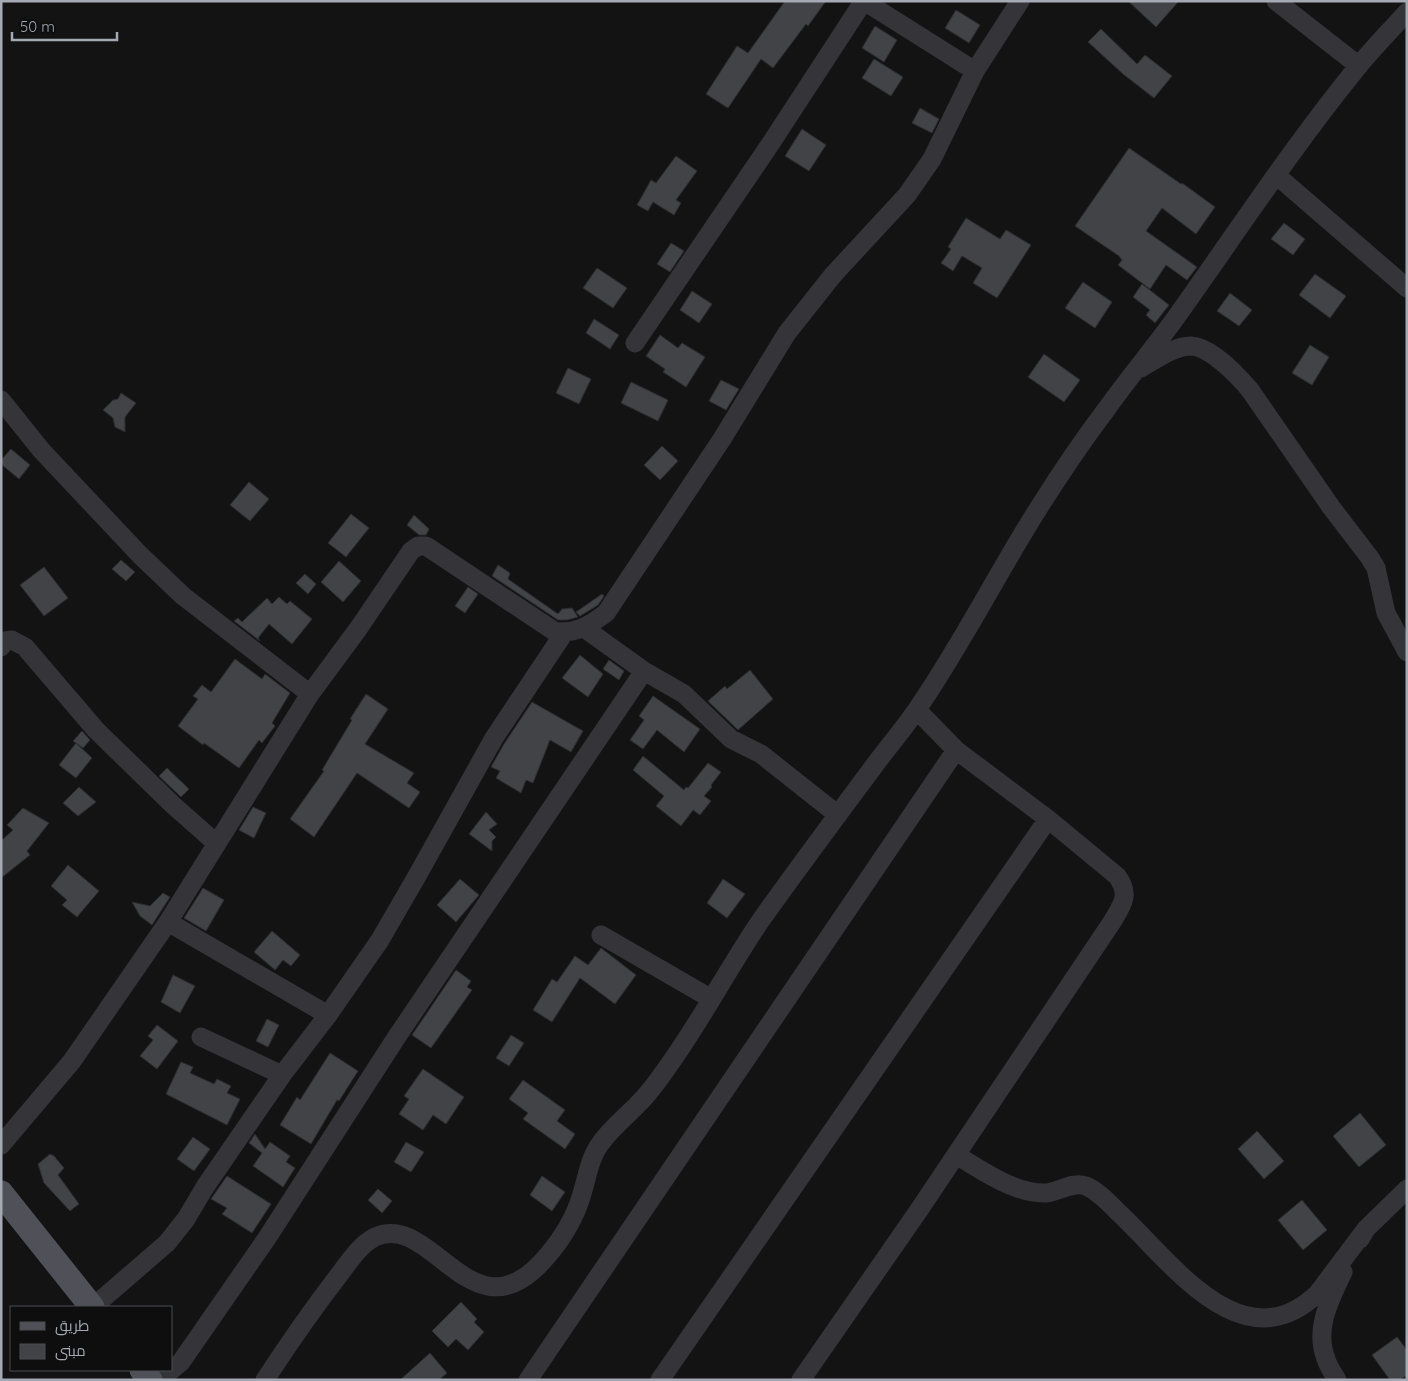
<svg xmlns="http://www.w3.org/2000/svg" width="1408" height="1381" viewBox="0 0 1408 1381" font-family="Quicksand,Cairo,sans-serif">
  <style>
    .building { fill: #424347; stroke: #2d2d30 }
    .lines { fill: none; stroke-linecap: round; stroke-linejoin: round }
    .minor { stroke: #343439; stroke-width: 19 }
    .major { stroke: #505158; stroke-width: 25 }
  </style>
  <rect width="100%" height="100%" fill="#131314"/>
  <!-- building -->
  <path class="building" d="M785 1H826L808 26 806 24 773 68 761 59 728 108 706 94 737 46 748 53Z
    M1128 1H1179L1156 27Z
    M956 10 980 25 969 43 945 28Z
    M875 26 897 40 884 62 862 48Z
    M1101 29 1137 64 1145 55 1172 76 1154 98 1123 74 1088 42Z
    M874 59 903 77 891 96 862 78Z
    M920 108 939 119 932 133 912 123Z
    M802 129 826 145 809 171 785 156Z
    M1129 148 1181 184 1182 183 1215 207 1196 234 1162 208 1146 231 1197 267 1187 280 1166 265 1150 289 1118 265 1122 260 1119 256 1075 226Z
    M676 156 697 171 676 200 681 203 674 215 653 202 648 211 637 205 651 180 656 183Z
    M966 218 1000 239 1006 230 1031 245 997 298 973 283 982 268 962 256 953 271 941 263 951 249 948 247Z
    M1284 223 1305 239 1293 255 1271 239Z
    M671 243 684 251 670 272 657 264Z
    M597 268 627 288 613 308 583 288Z
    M1315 274 1346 296 1330 318 1299 295Z
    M1083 282 1112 302 1095 328 1065 308Z
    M1142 284 1169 305 1155 323 1146 315 1150 310 1133 297Z
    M692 291 712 304 699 323 680 310Z
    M1230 293 1252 310 1239 326 1217 311Z
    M594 319 619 335 610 349 586 333Z
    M660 335 678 348 682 343 705 357 686 387 663 372 665 369 646 356Z
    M1310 345 1329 357 1312 385 1292 373Z
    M1044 354 1080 380 1064 402 1028 377Z
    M568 368 591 379 579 404 556 393Z
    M721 380 739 389 726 410 709 401Z
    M631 382 668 400 658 421 621 403Z
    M121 393 136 403 125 417V432L115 427 113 418 103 410 113 400 118 399Z
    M662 446 678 461 660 480 644 465Z
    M11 449 30 465 19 479 1 464V460Z
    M249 482 269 499 250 521 230 505Z
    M351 514 369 528 346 557 328 543Z
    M414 515 429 529 426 535H419L407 525Z
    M121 560 135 572 126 581 112 569Z
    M339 561 361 581 343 602 321 582Z
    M498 565 510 573 508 579 558 614 562 609 572 608 578 617 567 620H558L492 576Z
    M44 567 68 598 44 616 20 585Z
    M305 574 316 584 308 594 296 583Z
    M468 587 478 594 465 613 455 606Z
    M602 594 604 596 598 605 580 616 576 612Z
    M279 597 287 604 290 601 312 619 292 644 269 624 258 638 260 641 234 621 238 618 242 622 267 598 272 604Z
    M580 655 603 674 588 697 562 678Z
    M235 659 262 679 265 674 290 693 272 723 275 726 262 743 259 740 239 768 204 743 203 745 178 726 198 699 193 696 202 685 211 692Z
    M609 660 624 671 619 680 603 669Z
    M750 670 773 699 738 730 708 701 725 686 727 689Z
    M366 694 388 709 365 744 414 773 407 783 420 792 409 808 357 773 314 837 290 819 324 771 322 770 352 720 350 719Z
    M653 696 700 729 684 752 657 730 643 749 630 740 644 720 639 716Z
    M532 702 583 731 571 752 550 740 533 783 526 780 521 793 496 778 500 771 491 767 504 744Z
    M82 731 90 740 83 748 73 741Z
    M76 743 92 758 76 778 59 765Z
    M643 756 684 790 686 787 688 788 708 763 721 772 711 785 712 787 704 796 711 801 700 815 693 810 681 826 656 806 664 796 633 770Z
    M167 768 189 789 181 797 159 776Z
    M79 787 96 802 78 816 63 803Z
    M253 807 266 813 254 838 239 830Z
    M23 808 49 823 27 851 30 855 1 878V841L13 830 7 825Z
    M486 812 497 824 489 830 496 837 492 841V851L469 834Z
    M68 865 99 891 77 917 62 905 67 900 51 886Z
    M460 879 479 895 456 922 437 905Z
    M723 879 745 894 727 918 707 903Z
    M203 888 224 900 206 931 184 918Z
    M163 893 170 897 152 925 140 916 132 902 150 906Z
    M272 931 300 955 291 966 283 960 275 970 254 952Z
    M601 948 636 975 615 1004 580 978 552 1022 533 1010 552 979 557 982 575 956 588 965Z
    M456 970 471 981 467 987 472 990 431 1048 412 1035Z
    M173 975 195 986 180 1013 161 1002Z
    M267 1019 279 1025 268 1047 256 1041Z
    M157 1025 178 1041 157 1069 140 1056 153 1040 148 1036Z
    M511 1035 524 1043 509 1066 496 1058Z
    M330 1053 358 1071 339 1101 337 1100 311 1144 280 1125 297 1097 300 1100Z
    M181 1062 193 1067 190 1073 214 1084 217 1079 231 1086 227 1093 240 1099 227 1125 166 1094Z
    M423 1069 464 1097 446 1124 433 1115 423 1130 399 1114 409 1099 404 1096Z
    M523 1080 565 1110 557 1121 575 1134 565 1149 523 1119 528 1113 509 1099Z
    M1360 1113 1386 1145 1359 1167 1333 1136Z
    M1257 1131 1284 1161 1264 1179 1238 1149Z
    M255 1134 265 1149 270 1142 290 1156 286 1162 295 1168 283 1187 253 1166 262 1153 249 1143Z
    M193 1137 210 1149 194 1171 177 1159Z
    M406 1142 424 1152 411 1172 394 1162Z
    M50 1154 54 1156 64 1168 58 1175 79 1204 70 1211 44 1183 38 1164Z
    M227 1176 271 1204 252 1233 222 1214 227 1208 211 1199Z
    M542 1176 565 1192 552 1211 530 1195Z
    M378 1189 392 1201 382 1213 368 1200Z
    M1302 1200 1327 1230 1303 1250 1278 1220Z
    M461 1302 477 1319 474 1322 484 1332 468 1350 456 1339 448 1347 432 1331Z
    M1397 1337 1407 1350V1375L1400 1380H1390L1372 1355Z
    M430 1353 447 1373 439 1380H400Z"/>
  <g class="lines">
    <!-- minor -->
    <path class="minor" d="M864 1 975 71
      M1276 1 1359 66
      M1276 175 1407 288
      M635 343 771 143 863 2
      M1141 368C1155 360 1174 346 1191 346 1211 347 1238 376 1250 390L1331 507 1370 558 1376 568 1386 613 1407 652
      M1 400 42 451 140 555 183 596 310 694
      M584 628 644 671 684 694 731 739 761 754 838 815
      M1 647 5 641 12 640 25 647 96 730 173 805 216 843
      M168 922 328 1015
      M601 935 710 998
      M201 1037 282 1075
      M1 1145 72 1061 168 922 310 694 358 629 411 551 418 546H426L554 631C575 635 590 625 606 613L722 439 787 333 833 275 907 195 932 159 975 71 1020 1
      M956 1155C982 1170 1014 1194 1046 1193 1059 1192 1073 1181 1086 1186 1098 1191 1109 1203 1118 1212 1170 1260 1242 1366 1318 1293L1366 1229
      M1360 1239 1366 1229 1407 1189
      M93 1307 167 1243 186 1219 205 1187 282 1075 328 1015 380 940 417 876 494 738 564 633
      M160 1380 181 1362 267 1238 396 1038 644 671
      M265 1380C289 1343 315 1306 342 1271 351 1259 361 1244 375 1237 433 1210 473 1346 548 1255 562 1239 575 1217 581 1197 587 1179 589 1159 600 1144 611 1128 627 1116 640 1102 651 1091 660 1078 669 1065 702 1019 729 967 761 920 798 868 836 817 874 766 889 746 906 726 920 705 963 642 997 574 1038 509 1060 474 1083 440 1108 407 1130 376 1155 347 1177 316 1236 233 1292 148 1356 69 1372 49 1390 31 1407 12
      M528 1380 956 750
      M660 1380 1048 819
      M801 1380 919 1210 1112 922C1122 905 1131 895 1117 876L1048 819 956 750 917 710
      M1337 1380C1333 1373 1328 1366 1326 1359 1314 1328 1330 1300 1343 1272"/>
    <!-- major -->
    <path class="major" d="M1 1193 92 1307
      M142 1370 150 1380"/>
  </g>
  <!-- border -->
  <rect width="1408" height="1381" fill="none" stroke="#a5a9b4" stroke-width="5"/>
  <!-- legend -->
  <rect x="10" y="1306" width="162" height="65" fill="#0e0e0f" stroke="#4a4c51"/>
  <rect x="20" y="1322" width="25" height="8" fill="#505158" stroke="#4a4c51"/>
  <text x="55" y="1331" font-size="15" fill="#a5a9b4">طريق</text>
  <rect x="20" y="1344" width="25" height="15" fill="#424347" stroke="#4a4c51"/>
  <text x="55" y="1356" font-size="15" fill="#a5a9b4">مبنى</text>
  <!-- scale -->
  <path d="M12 32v8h105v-8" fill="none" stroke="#a5a9b4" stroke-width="2.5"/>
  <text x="20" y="32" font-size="15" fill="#a5a9b4" stroke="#0e0e0f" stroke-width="4" paint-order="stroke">50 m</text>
</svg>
